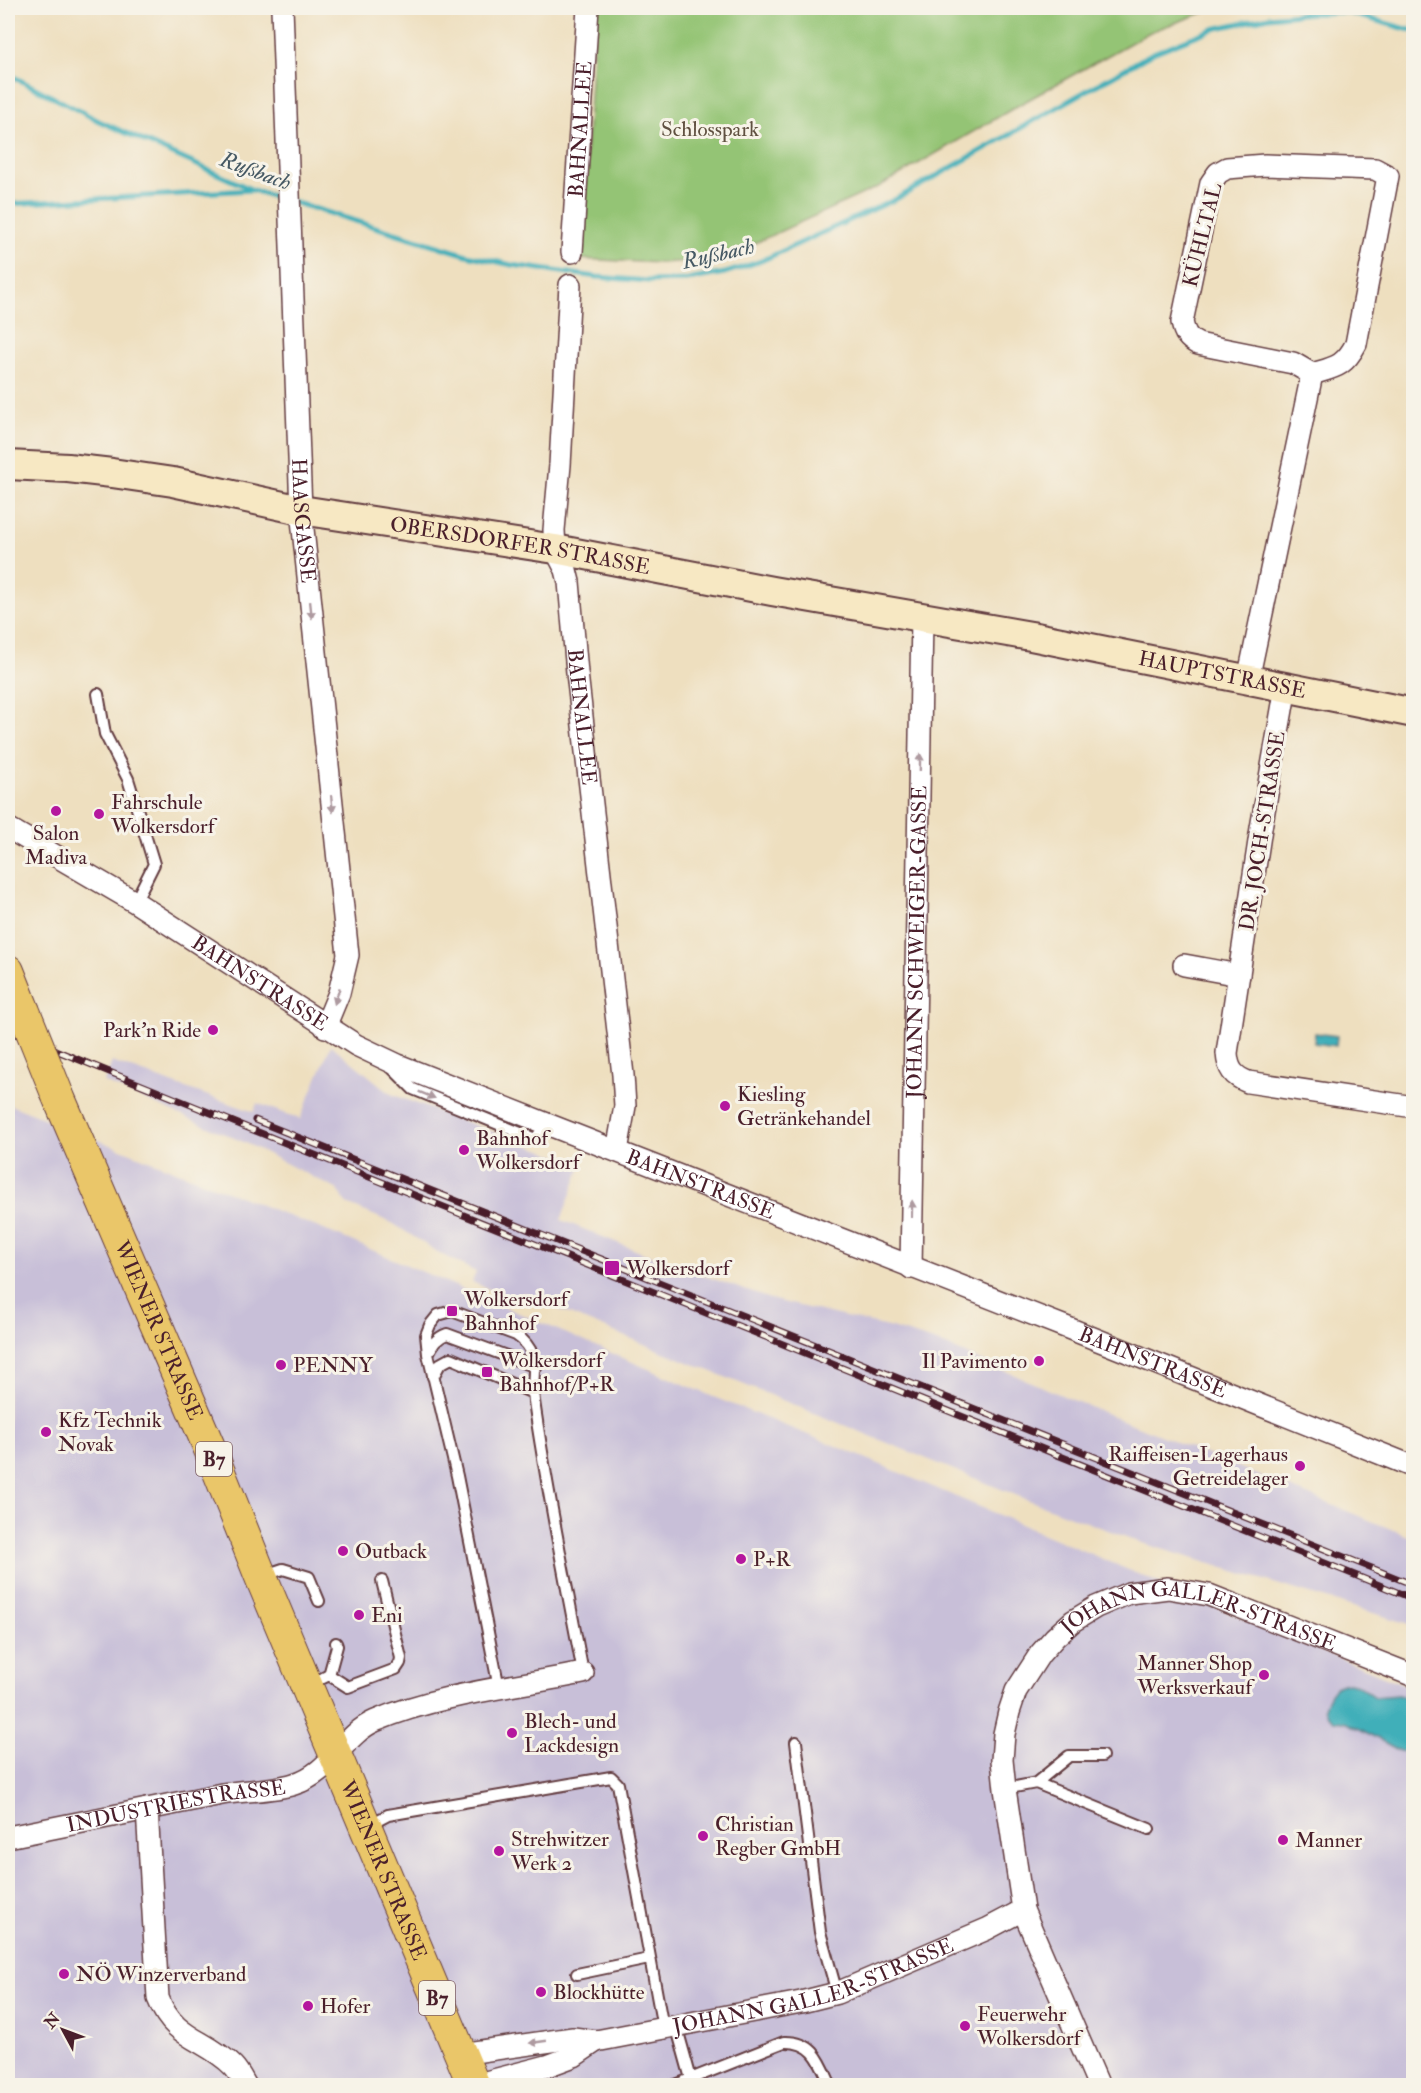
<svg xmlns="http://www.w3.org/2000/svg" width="1421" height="2093" viewBox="0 0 1421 2093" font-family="'IM FELL Double Pica',serif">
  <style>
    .industrial { fill: #c8bfd8 }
    .green { fill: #94c474; stroke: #6f7250; stroke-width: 1.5 }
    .water { fill: #3fafb9; stroke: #446772; stroke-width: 1.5 }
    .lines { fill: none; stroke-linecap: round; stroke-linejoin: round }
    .stream { stroke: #3fafb9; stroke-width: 5 }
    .lane-casing { stroke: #633c41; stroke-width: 14 }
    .street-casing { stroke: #633c41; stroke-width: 24 }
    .secondary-casing { stroke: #633c41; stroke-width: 32 }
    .primary-casing { stroke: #633c41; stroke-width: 34 }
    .lane { stroke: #fff; stroke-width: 10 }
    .street { stroke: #fff; stroke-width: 21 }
    .secondary { stroke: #f7e8c3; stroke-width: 28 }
    .primary { stroke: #eac669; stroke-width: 32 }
    .rail-casing { stroke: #4a1f2b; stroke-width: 7 }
    .rail { stroke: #f7f3e8; stroke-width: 4.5; stroke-dasharray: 14; stroke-linecap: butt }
    .primary-bridge-casing { stroke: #633c41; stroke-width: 34; stroke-linecap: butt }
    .primary-bridge { stroke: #eac669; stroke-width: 32 }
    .oneway { fill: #ae9aa0 }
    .poi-dot { fill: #b5179e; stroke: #f7f3e8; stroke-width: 2 }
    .labels { text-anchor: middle; stroke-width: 6; stroke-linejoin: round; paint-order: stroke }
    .shield { fill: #f7f3e8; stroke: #7e5f64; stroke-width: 1.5 }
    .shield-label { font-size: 20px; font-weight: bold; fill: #4a1f2b }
    .park-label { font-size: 21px; fill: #605141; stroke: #f7f3e8 }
    .street-label { font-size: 21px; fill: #4a1f2b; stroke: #f7f3e8 }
    .poi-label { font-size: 21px; fill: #4a1f2b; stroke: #f7f3e8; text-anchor: start }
    .water-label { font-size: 22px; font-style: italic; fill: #465964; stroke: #f7f3e8 }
  </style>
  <rect width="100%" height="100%" fill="#f7f3e8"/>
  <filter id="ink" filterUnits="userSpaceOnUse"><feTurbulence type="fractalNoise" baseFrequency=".0167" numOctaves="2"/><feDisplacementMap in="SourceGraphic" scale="12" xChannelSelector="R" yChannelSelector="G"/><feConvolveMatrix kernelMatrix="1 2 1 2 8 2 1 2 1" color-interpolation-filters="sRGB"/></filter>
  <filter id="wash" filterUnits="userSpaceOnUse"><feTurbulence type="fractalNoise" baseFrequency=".008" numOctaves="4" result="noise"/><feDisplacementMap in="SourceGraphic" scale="24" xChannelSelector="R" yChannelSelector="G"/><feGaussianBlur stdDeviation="1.35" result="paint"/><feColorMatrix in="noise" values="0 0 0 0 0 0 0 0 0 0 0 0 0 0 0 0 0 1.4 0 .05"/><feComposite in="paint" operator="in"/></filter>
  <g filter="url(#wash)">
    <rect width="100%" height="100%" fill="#eedfbf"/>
    <!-- industrial -->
    <path class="industrial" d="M331 1045 391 1094 560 1157 581 1167 561 1220 660 1260 770 1299 892 1328 937 1342 1073 1400 1413 1538V1625L1145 1544 1028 1500 538 1301 524 1292 520 1302 472 1282 476 1272 439 1253 392 1223 347 1204 338 1190 248 1144 104 1082 112 1062 254 1112 257 1103 300 1119Z
      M8 1104 344 1238 716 1398 853 1453 1265 1628 1413 1688V2085H8Z"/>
    <!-- green -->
    <path class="green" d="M596 8H1216L1150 32 1019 105 880 186 744 248 702 260 661 263 579 259Z"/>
    <!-- water -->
    <path class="water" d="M1315 1033 1337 1036 1336 1046 1314 1043Z
      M1349 1683 1358 1685 1375 1697 1398 1695 1413 1700V1750L1409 1752 1400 1751 1360 1729 1344 1722 1334 1721 1327 1715 1324 1708C1328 1694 1334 1684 1349 1683Z"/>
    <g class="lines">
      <!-- stream -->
      <path class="stream" d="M8 74 99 121 253 190 284 200
        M293 202 467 255 512 265 597 277 648 281 687 280 725 273 761 261 896 199 1153 53 1213 29 1269 17 1299 14 1345 12 1414 31
        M8 204 251 190"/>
    </g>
  </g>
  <g filter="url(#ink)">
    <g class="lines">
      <defs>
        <path id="lane" d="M98 694 105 734 128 779 154 864 135 902
          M393 1069 413 1089 535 1139 547 1124
          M428 1354C433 1344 436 1338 447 1334L536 1367
          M433 1377 440 1364 451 1358 533 1393
          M262 1576 283 1569 309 1577 319 1601
          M329 1675 348 1687 396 1669 400 1663 401 1658 382 1581
          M323 1678 329 1675 337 1646 336 1643
          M499 1688 457 1476 428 1354 426 1335 430 1325 438 1315 452 1311 516 1335C544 1354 530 1374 534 1401 547 1492 566 1582 583 1673
          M796 1742 820 1932 837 1993
          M1036 1783 1069 1756H1102
          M1005 1789 1036 1783 1149 1829
          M369 1825 388 1815 611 1777 618 1784 663 2028
          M577 1974 649 1959
          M676 2025 693 2086
          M673 2086 784 2042C814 2041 820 2061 831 2086"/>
        <g id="street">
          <path id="s1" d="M282 8 301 510 348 955 339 993 325 1027"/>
          <path id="s2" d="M572 252 588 8"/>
          <path id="s3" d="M570 285 560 465 554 530 555 549 566 570 569 582 577 673 623 1075 625 1106 617 1151"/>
          <path d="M1248 680 1312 374C1335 367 1344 367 1356 344L1388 176 1375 169 1265 165 1227 168 1218 173 1211 183 1182 322C1184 333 1188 339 1198 344L1293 363 1312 374"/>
          <path d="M1286 687 1261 828 1227 1053C1228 1069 1233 1076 1248 1082L1414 1107"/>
          <path id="s4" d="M8 828 135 902 356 1045 398 1065 547 1124 1068 1328 1414 1467"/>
          <path d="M1184 965 1239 975"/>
          <path id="s5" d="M911 1268 922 618"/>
          <path d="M147 1809 158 1998C174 2040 205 2038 233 2066 238 2071 242 2079 246 2086"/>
          <path id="s6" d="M8 1837C79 1823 150 1808 222 1794 245 1790 272 1791 294 1784 331 1773 343 1735 375 1721 441 1693 514 1687 583 1673"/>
          <path id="s7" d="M460 2054 573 2038 596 2041 801 2002 837 1993 987 1929 1023 1910"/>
          <path d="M474 2085 547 2066 574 2056 596 2041"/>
          <path id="s8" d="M1099 2086 1023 1910 1005 1789 1002 1760 1004 1734 1009 1712 1016 1691 1040 1654 1055 1637 1073 1621 1096 1607 1129 1593 1168 1588 1209 1595 1414 1676"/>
        </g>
        <g id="secondary">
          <path id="s9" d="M8 465 68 468 112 473 173 482 301 510 555 549 772 591 1031 636 1414 713"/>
        </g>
        <g id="primary">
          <path d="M8 971 23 1009"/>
          <path id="s10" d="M58 1096 209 1447 261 1577 474 2086"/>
        </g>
      </defs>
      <!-- lane casing -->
      <use href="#lane" class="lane-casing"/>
      <!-- street casing -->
      <use href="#street" class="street-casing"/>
      <!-- secondary casing -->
      <use href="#secondary" class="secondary-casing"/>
      <!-- primary casing -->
      <use href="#primary" class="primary-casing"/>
      <!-- lane -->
      <use href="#lane" class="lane"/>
      <!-- street -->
      <use href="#street" class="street"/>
      <!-- secondary -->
      <use href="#secondary" class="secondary"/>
      <!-- primary -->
      <use href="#primary" class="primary"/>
      <defs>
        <path id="rail" d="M8 1031 1414 1599
          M255 1120 1414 1585"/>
      </defs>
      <!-- rail casing -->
      <use href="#rail" class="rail-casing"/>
      <!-- rail -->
      <use href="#rail" class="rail"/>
      <defs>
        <path id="primary-bridge" d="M23 1009 58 1096"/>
      </defs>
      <!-- primary-bridge casing -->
      <use href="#primary-bridge" class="primary-bridge-casing"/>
      <!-- primary-bridge -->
      <use href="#primary-bridge" class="primary-bridge"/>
    </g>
    <!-- one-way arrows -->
    <defs><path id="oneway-solid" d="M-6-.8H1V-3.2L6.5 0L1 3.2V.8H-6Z" transform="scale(1.5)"/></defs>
    <g class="oneway">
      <use href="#oneway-solid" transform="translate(311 610) rotate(84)"/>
      <use href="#oneway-solid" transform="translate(920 762) rotate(-89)"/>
      <use href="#oneway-solid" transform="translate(332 804) rotate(84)"/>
      <use href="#oneway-solid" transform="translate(337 996) rotate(108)"/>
      <use href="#oneway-solid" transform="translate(427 1095) rotate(22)"/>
      <use href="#oneway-solid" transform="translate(912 1209) rotate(-89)"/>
      <use href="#oneway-solid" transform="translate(538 2042) rotate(172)"/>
    </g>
  </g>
  <!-- markers -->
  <g class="poi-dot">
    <circle cx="56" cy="811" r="6"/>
    <circle cx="99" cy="814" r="6"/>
    <circle cx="213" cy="1030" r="6"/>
    <circle cx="725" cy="1106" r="6"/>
    <circle cx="464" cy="1150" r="6"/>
    <rect x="604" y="1260" width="16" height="16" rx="3"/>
    <rect x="446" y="1305" width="12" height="12" rx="3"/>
    <circle cx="1039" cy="1361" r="6"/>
    <circle cx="281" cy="1365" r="6"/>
    <rect x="481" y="1366" width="12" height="12" rx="3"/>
    <circle cx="46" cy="1432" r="6"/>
    <circle cx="1300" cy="1466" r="6"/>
    <circle cx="343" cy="1551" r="6"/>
    <circle cx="741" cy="1559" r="6"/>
    <circle cx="359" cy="1615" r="6"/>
    <circle cx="1264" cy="1675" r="6"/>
    <circle cx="512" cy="1733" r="6"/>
    <circle cx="703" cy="1836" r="6"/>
    <circle cx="1283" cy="1840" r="6"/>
    <circle cx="499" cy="1851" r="6"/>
    <circle cx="64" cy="1974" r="6"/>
    <circle cx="541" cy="1992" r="6"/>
    <circle cx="308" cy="2006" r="6"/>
    <circle cx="965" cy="2026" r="6"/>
  </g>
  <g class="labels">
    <!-- shield labels -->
    <g class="shield">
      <rect x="196" y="1442" width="36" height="34" rx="4.5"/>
      <rect x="419" y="1981" width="36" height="34" rx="4.5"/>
    </g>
    <g class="shield-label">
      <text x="214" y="1466">B7</text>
      <text x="437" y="2005">B7</text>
    </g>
    <!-- park labels -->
    <g class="park-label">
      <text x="710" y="136">Schlosspark</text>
    </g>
    <!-- street labels -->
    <g class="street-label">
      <text dy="7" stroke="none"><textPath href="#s2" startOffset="123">BAHNALLEE</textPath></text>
      <text transform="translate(1202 235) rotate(-76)" y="7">KÜHLTAL</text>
      <text dy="7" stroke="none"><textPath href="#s1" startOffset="513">HAASGASSE</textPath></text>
      <text dy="7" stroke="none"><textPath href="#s9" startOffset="519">OBERSDORFER STRASSE</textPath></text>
      <text dy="7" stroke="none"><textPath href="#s9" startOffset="1233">HAUPTSTRASSE</textPath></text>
      <text dy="7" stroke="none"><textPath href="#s3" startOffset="436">BAHNALLEE</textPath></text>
      <text transform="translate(1262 831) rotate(-81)" y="7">DR. JOCH-STRASSE</text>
      <text dy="7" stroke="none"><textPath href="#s5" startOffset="326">JOHANN SCHWEIGER-GASSE</textPath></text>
      <text dy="7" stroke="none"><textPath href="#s4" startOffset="296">BAHNSTRASSE</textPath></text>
      <text dy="7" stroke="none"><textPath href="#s4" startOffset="782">BAHNSTRASSE</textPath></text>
      <text dy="7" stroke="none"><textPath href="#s10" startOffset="255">WIENER STRASSE</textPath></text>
      <text dy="7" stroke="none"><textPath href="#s4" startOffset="1268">BAHNSTRASSE</textPath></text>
      <text dy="7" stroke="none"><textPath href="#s8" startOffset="638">JOHANN GALLER-STRASSE</textPath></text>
      <text dy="7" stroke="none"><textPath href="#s6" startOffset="171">INDUSTRIESTRASSE</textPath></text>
      <text dy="7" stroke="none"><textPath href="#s10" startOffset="840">WIENER STRASSE</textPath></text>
      <text dy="7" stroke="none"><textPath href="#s7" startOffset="362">JOHANN GALLER-STRASSE</textPath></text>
    </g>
    <!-- poi labels -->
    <g class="poi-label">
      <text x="111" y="809">Fahrschule<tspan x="111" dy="24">Wolkersdorf</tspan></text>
      <text x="56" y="840" text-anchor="middle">Salon<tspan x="56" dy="24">Madiva</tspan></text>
      <text x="201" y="1037" text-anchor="end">Park'n Ride</text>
      <text x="737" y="1101">Kiesling<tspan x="737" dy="24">Getränkehandel</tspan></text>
      <text x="476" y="1145">Bahnhof<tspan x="476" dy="24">Wolkersdorf</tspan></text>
      <text x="626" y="1275">Wolkersdorf</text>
      <text x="464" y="1306">Wolkersdorf<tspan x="464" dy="24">Bahnhof</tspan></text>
      <text x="499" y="1367">Wolkersdorf<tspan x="499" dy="24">Bahnhof/P+R</tspan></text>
      <text x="1027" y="1368" text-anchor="end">Il Pavimento</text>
      <text x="293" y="1372">PENNY</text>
      <text x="58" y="1427">Kfz Technik<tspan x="58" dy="24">Novak</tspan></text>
      <text x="1288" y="1461" text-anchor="end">Raiffeisen-Lagerhaus<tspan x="1288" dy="24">Getreidelager</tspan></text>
      <text x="355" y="1558">Outback</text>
      <text x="753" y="1566">P+R</text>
      <text x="371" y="1622">Eni</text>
      <text x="1252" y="1670" text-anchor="end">Manner Shop<tspan x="1252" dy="24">Werksverkauf</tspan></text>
      <text x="524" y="1728">Blech- und<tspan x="524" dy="24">Lackdesign</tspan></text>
      <text x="715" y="1831">Christian<tspan x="715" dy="24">Regber GmbH</tspan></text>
      <text x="511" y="1846">Strehwitzer<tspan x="511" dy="24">Werk 2</tspan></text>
      <text x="1295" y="1847">Manner</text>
      <text x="76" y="1981">NÖ Winzerverband</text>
      <text x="553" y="1999">Blockhütte</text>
      <text x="320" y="2013">Hofer</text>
      <text x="977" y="2021">Feuerwehr<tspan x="977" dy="24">Wolkersdorf</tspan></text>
    </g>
    <!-- water labels -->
    <g class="water-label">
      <text transform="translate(256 170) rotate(20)" y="8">Rußbach</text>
      <text transform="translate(718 253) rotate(-13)" y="8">Rußbach</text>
    </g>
  </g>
  <!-- margin -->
  <rect width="1421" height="2093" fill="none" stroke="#f7f3e8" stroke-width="30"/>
  <!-- north arrow -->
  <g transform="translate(63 2030) rotate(311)" stroke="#f7f3e8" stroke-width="4.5" paint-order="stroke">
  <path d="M0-4.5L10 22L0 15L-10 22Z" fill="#4a1f2b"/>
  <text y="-9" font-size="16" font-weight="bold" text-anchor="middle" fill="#4a1f2b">N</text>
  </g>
</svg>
